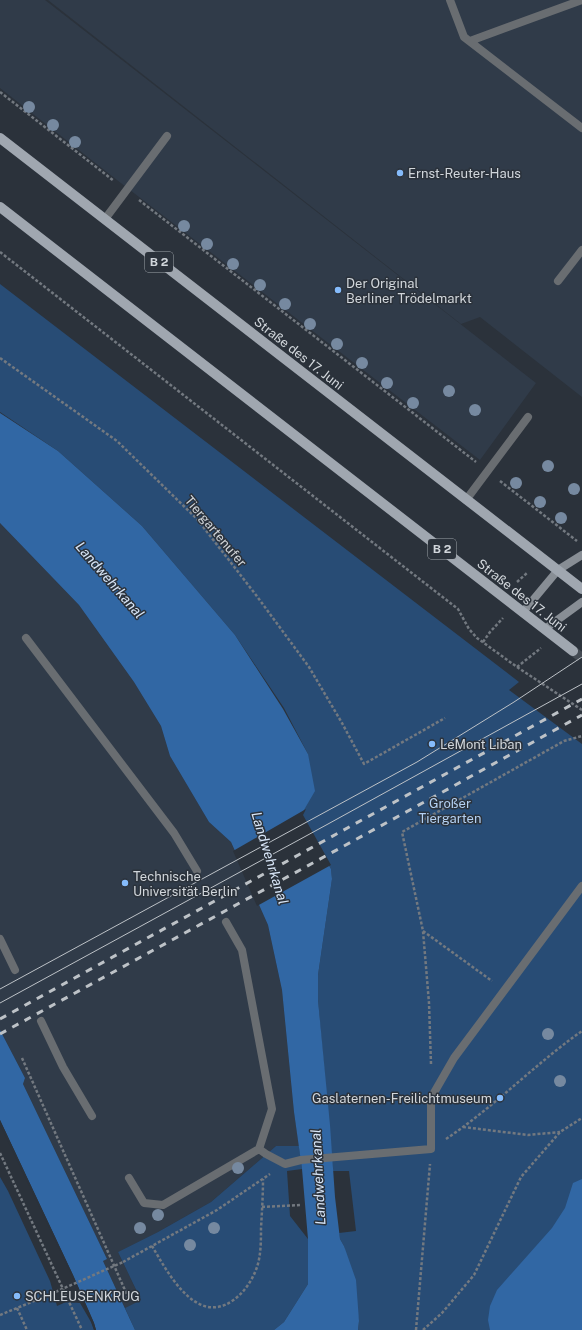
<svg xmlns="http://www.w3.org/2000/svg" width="582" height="1330" viewBox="0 0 582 1330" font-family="'Public Sans',sans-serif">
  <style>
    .built { fill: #303b49 }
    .green { fill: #284c75 }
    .water { fill: #3167a4 }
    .pier { fill: #2b323b }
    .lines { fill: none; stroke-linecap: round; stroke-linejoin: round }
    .primary-tunnel { stroke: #444b53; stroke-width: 10; stroke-dasharray: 10 5; stroke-linecap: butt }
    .path { stroke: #737980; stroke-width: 2.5; stroke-dasharray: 3 2; stroke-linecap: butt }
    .lane { stroke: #696d71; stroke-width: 8 }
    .secondary { stroke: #888e95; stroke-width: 8 }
    .primary { stroke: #a0a7b0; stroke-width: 10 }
    .tram { stroke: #bdc2c7; stroke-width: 1 }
    .rail { stroke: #bdc2c7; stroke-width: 3; stroke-dasharray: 7 7; stroke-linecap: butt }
    .path-bridge { stroke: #737980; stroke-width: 2.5; stroke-dasharray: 3 2; stroke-linecap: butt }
    .tree { fill: #7689a0 }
    .poi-dot { fill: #85bbfb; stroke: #2b323b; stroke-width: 1.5 }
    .labels { text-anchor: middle; stroke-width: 3; stroke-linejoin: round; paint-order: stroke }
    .shield { fill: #2b323b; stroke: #9fa5ab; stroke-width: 1 }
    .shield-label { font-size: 12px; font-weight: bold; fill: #d1d6db }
    .poi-label { font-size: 13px; fill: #d1d6db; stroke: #2b323b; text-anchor: start }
    .street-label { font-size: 13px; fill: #d1d6db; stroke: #2b323b }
    .park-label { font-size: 13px; fill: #b3d0f2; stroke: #2b323b }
    .water-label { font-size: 14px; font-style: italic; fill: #d7e5f7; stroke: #2b323b }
  </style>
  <rect width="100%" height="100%" fill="#2b323b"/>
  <!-- built -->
  <path class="built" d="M0 0H45L536 383 480 460 117 180 0 88Z
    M48 0H582V397L480 317 461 324Z
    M0 523 79 605 134 682 161 726 170 756 209 822 231 842 268 925 282 990 294 1112 299 1146H276L211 1202 158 1232 118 1252 141 1300 125 1308 103 1261 107 1259 23 1084 25 1078 0 1030Z"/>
  <!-- green -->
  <path class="green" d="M0 284 519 682 509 690 582 744V1330H358L359 1321 344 1246 340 1239 339 1233 356 1231 349 1171H333L318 1000V975L332 879 331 869 301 815 308 754 284 708 235 635 142 526 58 451 0 412Z
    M276 1146H299L302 1169 287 1171 290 1216 308 1239V1284L284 1322 274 1330H135L125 1308 141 1300 118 1252 158 1232 211 1202Z
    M0 1177 8 1191 50 1281 57 1306 66 1302 80 1303 91 1322 94 1330H0Z"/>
  <!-- water -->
  <path class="water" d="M0 413 58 451 142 526 235 635 283 709 308 754 315 791 301 815 331 869 332 879 318 975V1000L330 1125 335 1197 340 1239 344 1246 356 1280 359 1321 358 1330H274L284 1322 308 1284V1239L302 1169 294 1112 282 990 268 925 231 842 209 822 170 756 161 726 134 682 79 605 0 523Z
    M0 1030 25 1078 23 1084 107 1259 103 1261 135 1330H96L94 1323 73 1275 0 1120Z
    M582 1179V1330H490L488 1320 490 1306 497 1290 552 1228 565 1208 573 1183Z"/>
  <!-- pier -->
  <path class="pier" d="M306 809 303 815 331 865 257 906 233 851Z
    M0 1120 73 1275 94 1323 96 1330H94L92 1324 72 1276 0 1125Z"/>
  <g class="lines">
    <!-- primary-tunnel -->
    <path class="primary-tunnel" d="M573 651 582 658"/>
    <!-- path -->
    <path class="path" d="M0 92 114 181
      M139 200 476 462
      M0 252 458 609 469 629 477 638 517 667 582 710
      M0 358 117 441 197 519 256 595 309 667 342 723 364 764 445 718
      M500 481 577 541
      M517 582 527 573
      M483 642 490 632 503 618
      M517 667 541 648
      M423 931 492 981
      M22 1058 128 1297
      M431 1064 429 1003 423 931 402 832 564 741 582 736
      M463 1127 528 1135 560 1132
      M446 1139C494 1107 535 1064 582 1031
      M0 1153 82 1330
      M262 1207 300 1205
      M152 1246C167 1271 195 1326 232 1301 244 1293 252 1281 257 1267 261 1255 261 1241 261 1228 262 1211 263 1195 263 1179
      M123 1262 217 1210 270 1174
      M17 1308 27 1330
      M0 1315 51 1294
      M416 1330 430 1164
      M423 1330 442 1313 474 1275 521 1177 560 1132 582 1118"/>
    <!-- lane -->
    <path class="lane" d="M450 0 464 37 582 128
      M470 41 582 0
      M105 219 167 136
      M558 281 582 250
      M466 500 528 417
      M26 638 174 833 197 871
      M226 922 242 950 272 1109 259 1149
      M0 939 15 970
      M41 1021 63 1067 92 1116
      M129 1178 144 1203 163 1205 259 1149 266 1154 285 1164 301 1160 431 1149V1098L454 1058 582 886"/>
    <!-- secondary -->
    <path class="secondary" d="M523 612 558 570 582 555
      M545 629 582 602"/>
    <!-- primary -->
    <path class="primary" d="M0 138 582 589
      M0 207 573 651"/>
    <!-- tram -->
    <path class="tram" d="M0 989 417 762 514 702 582 657
      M0 1003 328 824 582 684"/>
    <!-- rail -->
    <path class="rail" d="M0 1019 582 699
      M0 1034 439 794 582 715"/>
    <!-- path-bridge -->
    <path class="path-bridge" d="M51 1294 123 1262"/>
  </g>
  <!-- trees -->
  <g class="tree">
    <circle cx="29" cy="107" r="6"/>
    <circle cx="53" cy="125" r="6"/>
    <circle cx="75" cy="142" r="6"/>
    <circle cx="184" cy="226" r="6"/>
    <circle cx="207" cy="244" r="6"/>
    <circle cx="233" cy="264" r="6"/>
    <circle cx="260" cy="285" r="6"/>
    <circle cx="285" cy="304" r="6"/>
    <circle cx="310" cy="324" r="6"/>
    <circle cx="337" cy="344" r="6"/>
    <circle cx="362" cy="363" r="6"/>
    <circle cx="387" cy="383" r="6"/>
    <circle cx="449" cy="391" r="6"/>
    <circle cx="413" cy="403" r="6"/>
    <circle cx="475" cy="410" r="6"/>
    <circle cx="548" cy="466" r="6"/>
    <circle cx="516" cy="483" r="6"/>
    <circle cx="574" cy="489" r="6"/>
    <circle cx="540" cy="502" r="6"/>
    <circle cx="561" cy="518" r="6"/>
    <circle cx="548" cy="1034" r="6"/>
    <circle cx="560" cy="1081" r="6"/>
    <circle cx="238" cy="1168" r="6"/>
    <circle cx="158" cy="1215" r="6"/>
    <circle cx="140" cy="1228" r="6"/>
    <circle cx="214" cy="1228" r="6"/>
    <circle cx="190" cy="1245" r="6"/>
  </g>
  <!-- markers -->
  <g class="poi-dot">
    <circle cx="400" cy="173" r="4"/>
    <circle cx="338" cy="290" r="4"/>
    <circle cx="432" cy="744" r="4"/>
    <circle cx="125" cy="883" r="4"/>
    <circle cx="500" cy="1098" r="4"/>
    <circle cx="17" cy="1296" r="4"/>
  </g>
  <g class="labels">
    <!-- shield labels -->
    <g class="shield">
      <rect x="145" y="252" width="28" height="20" rx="3"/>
      <rect x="428" y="539" width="28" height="20" rx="3"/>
    </g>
    <g class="shield-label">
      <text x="159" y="266">B 2</text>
      <text x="442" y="553">B 2</text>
    </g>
    <!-- poi labels -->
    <g class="poi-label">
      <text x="408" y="178">Ernst-Reuter-Haus</text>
      <text x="346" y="288">Der Original<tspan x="346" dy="15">Berliner Trödelmarkt</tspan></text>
      <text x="440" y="749">LeMont Liban</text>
      <text x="133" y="881">Technische<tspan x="133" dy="15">Universität Berlin</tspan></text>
      <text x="492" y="1103" text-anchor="end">Gaslaternen-Freilichtmuseum</text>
      <text x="25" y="1301">SCHLEUSENKRUG</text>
    </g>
    <!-- street labels -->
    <g class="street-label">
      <text transform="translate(299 353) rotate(38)" y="5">Straße des 17. Juni</text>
      <text transform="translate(216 531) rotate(50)" y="5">Tiergartenufer</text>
      <text transform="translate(522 595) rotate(38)" y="5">Straße des 17. Juni</text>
    </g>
    <!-- park labels -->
    <g class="park-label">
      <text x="450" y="808">Großer<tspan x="450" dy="15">Tiergarten</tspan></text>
    </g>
    <!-- water labels -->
    <g class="water-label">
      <text transform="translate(110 580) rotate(49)" y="5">Landwehrkanal</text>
      <text transform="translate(270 858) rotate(73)" y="5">Landwehrkanal</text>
      <text transform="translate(318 1177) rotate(-93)" y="5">Landwehrkanal</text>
    </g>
  </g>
</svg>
